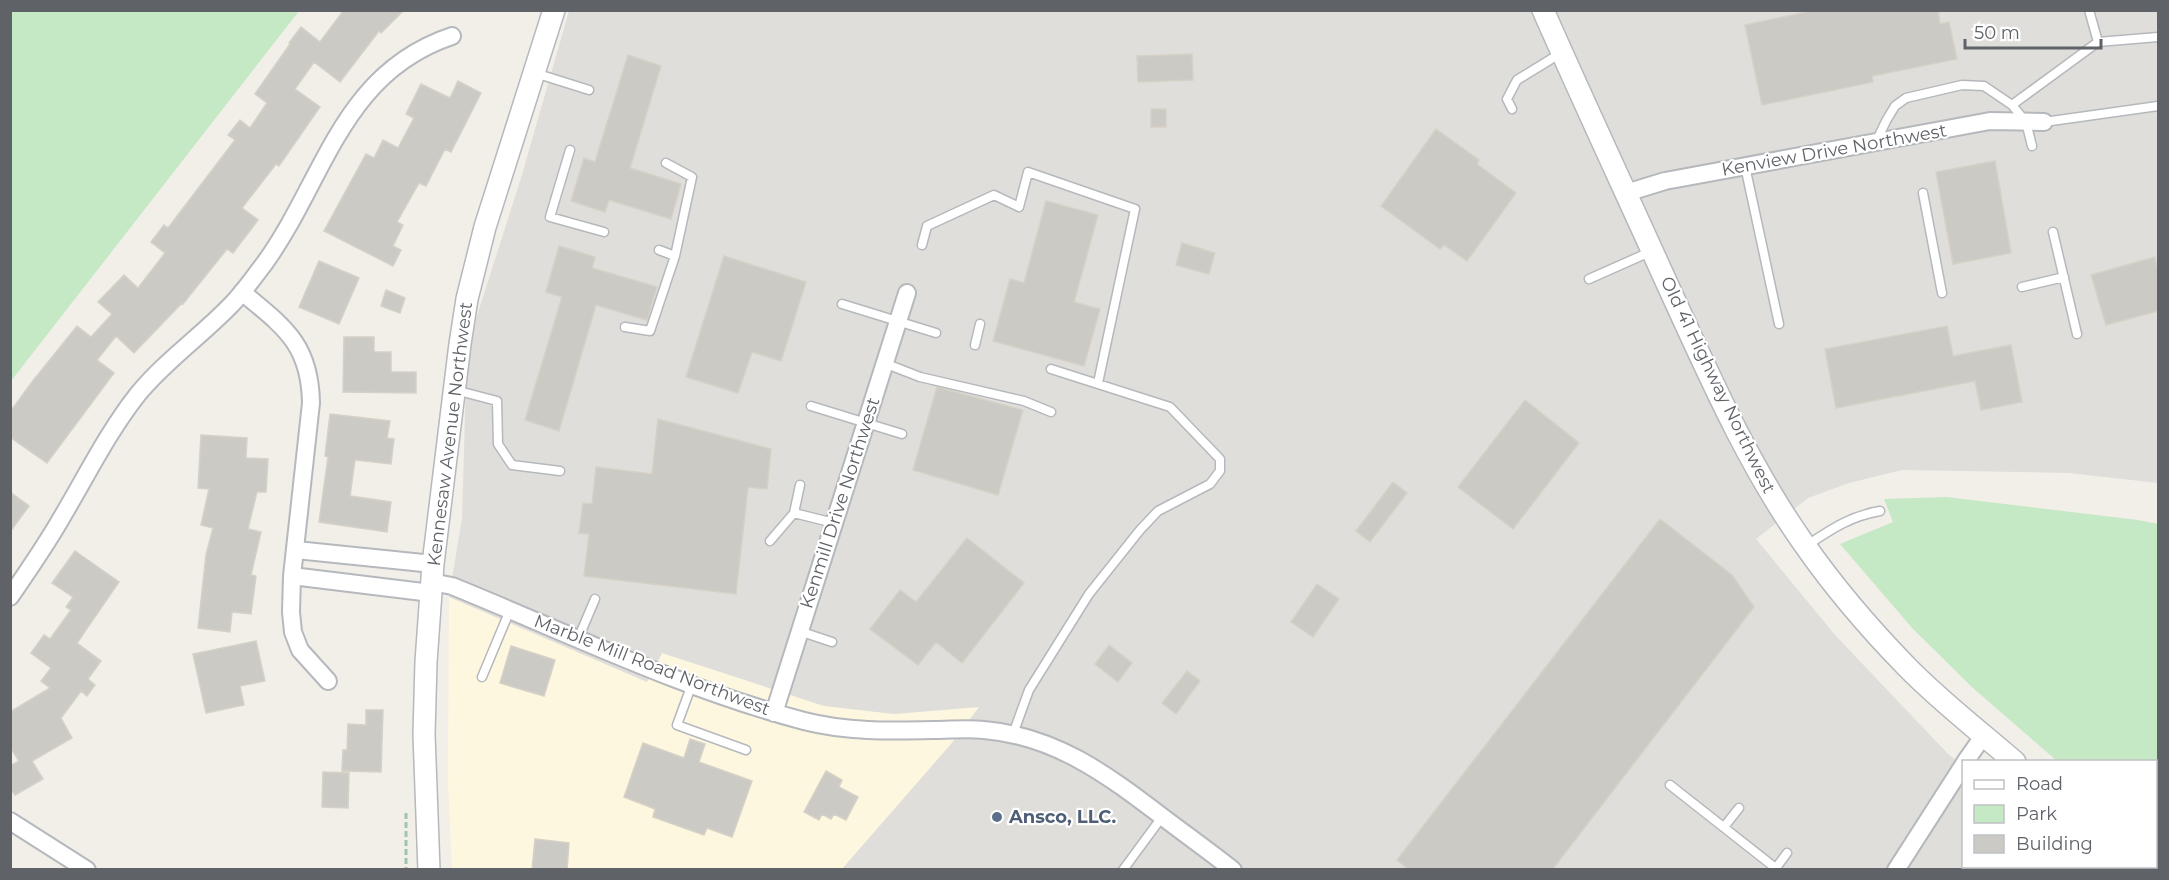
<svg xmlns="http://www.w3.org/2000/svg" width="2169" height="880" viewBox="0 0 2169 880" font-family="Montserrat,sans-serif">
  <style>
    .commercial { fill: #fef7e0 }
    .industrial { fill: #e0deda }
    .green { fill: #c5e8c5 }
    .building { fill: #cccac5; stroke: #d6d1c6; stroke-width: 1.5 }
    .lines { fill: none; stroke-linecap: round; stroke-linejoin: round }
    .service-casing { stroke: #b5b8bc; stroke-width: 11 }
    .minor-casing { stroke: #b5b8bc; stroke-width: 20 }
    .tertiary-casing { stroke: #b5b8bc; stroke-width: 24 }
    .path { stroke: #9cc7a9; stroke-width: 3; stroke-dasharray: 6 3; stroke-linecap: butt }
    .service { stroke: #fff; stroke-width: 8 }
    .minor { stroke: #fff; stroke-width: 16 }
    .tertiary { stroke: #fff; stroke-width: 21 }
    .service-dot { fill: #5c6f8a; stroke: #fff; stroke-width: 2 }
    .labels { text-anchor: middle; stroke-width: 4.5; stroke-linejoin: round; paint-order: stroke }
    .street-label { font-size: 18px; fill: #5f6368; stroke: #fff }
    .service-label { font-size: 18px; font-weight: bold; fill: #4e5e75; stroke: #fff; text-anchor: start }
  </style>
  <rect width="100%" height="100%" fill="#f1efe8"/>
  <!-- commercial -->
  <path class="commercial" d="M449 597 647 682 662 653 824 706 894 714 980 707 951 744 842 869H452L448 782Z"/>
  <!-- industrial -->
  <path class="industrial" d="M569 11H2158V483L2069 473 1902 470 1849 483 1808 498 1756 539 1836 636 1949 755 1963 765 1964 866H2095L2099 869H842L951 744 979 707 894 714 824 706 662 653 647 682 449 597 462 518 467 347 521 178Z"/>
  <!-- green -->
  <path class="green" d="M11 10 299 11 11 381 10 11Z
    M1946 497 2138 520 2158 524V847L2156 844V762L2057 761 1973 688 1913 629 1840 544 1893 522 1884 499Z"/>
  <!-- building -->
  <path class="building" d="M344 10H404L381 33 379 31 340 82 314 62 295 89 320 107 279 166 276 164 242 208 258 220 233 253 227 249 183 304 182 303 134 353 116 336 97 360 114 373 47 463 10 437V412L32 382 77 326 91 337 112 314 98 302 124 275 138 288 165 253 151 242 164 225 168 228 235 140 228 135 240 120 250 128 267 103 255 94 290 44 289 43 301 27 320 42Z
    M1816 10H1938L1940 24 1949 22 1957 59 1872 76 1873 82 1762 105 1745 25Z
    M1192 54 1193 80 1138 82 1137 56Z
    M628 55 661 66 630 168 681 184 671 219 609 200 605 212 571 201 584 158 595 162Z
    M458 81 481 93 451 152 445 149 426 186 419 183 397 222 403 225 393 246 401 250 393 266 324 231 366 154 374 158 383 140 398 148 414 118 406 114 421 84 450 98Z
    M1151 109H1166V127H1151Z
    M1436 129 1479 160 1477 164 1516 193 1467 261 1444 245 1440 249 1381 206Z
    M1995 161 2011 253 1953 264 1936 172Z
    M1046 201 1098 215 1074 302 1100 309 1084 366 993 341 1010 279 1024 283Z
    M1182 243 1215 253 1209 274 1176 265Z
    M559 246 595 257 592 268 657 287 647 320 596 305 559 431 525 420 562 297 546 292Z
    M724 256 806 282 781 361 752 352 738 393 686 377Z
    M2155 257 2158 271V311L2106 325 2091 275Z
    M319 261 359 278 339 324 299 307Z
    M386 290 405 298 400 313 381 306Z
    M1947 326 1953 356 2011 345 2022 402 1981 410 1975 381 1836 408 1825 349Z
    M344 337H374V352H391V372H416V393L343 392Z
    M937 387 1023 410 998 495 913 470Z
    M1525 400 1579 443 1513 529 1458 487Z
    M330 414 390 421 387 438 394 439 391 464 355 460 350 496 391 502 387 532 319 522 328 457 325 456Z
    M658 419 771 449 767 489 748 487 736 594 584 576 589 534 579 533 583 503 592 504 596 467 652 474Z
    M201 435 247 438 246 458 268 459 266 492H257L248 529 261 532 251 575 256 576 251 614 232 612 230 632 198 628 206 555 213 528 201 525 209 489 198 488Z
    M1393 482 1407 493 1370 542 1356 531Z
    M10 492 29 506 10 532Z
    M1660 519 1732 575 1754 607 1552 870H1409L1397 860Z
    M967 538 1024 583 962 663 936 642 918 665 870 629 900 590 916 602Z
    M75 551 119 582 77 643 101 661 88 679 95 685 87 696 81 691 61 718 72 738 32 761 43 779 15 795 10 788V766L19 761 10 747V712L50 688 41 681 51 668 31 653 44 635 50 639 71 610 66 607 73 597 52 583Z
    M1317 584 1339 599 1313 637 1291 622Z
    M256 641 265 681 240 686 244 705 206 713 193 654Z
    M1109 645 1132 663 1118 682 1095 664Z
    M511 646 555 660 544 696 500 683Z
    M1187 671 1200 681 1176 714 1162 703Z
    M366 710H383L381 772 342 771 343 750H347L348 724 366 725Z
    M690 739 705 744 699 762 752 781 732 837 707 828 704 835 653 817 655 809 624 797 643 743 684 758Z
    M826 771 842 780 839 787 858 797 846 820 834 814 831 819 822 814 819 820 804 812Z
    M323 772 349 773 348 808 322 807Z
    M535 839 569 843 567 870H532Z"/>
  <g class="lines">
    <defs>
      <path id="service" d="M2089 10 2098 42 2158 37
        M535 73 589 90
        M2012 105 2098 42
        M1512 109 1507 99 1517 80 1561 53
        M2044 122 2158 106
        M1876 142 1886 121 1895 106 1906 98 1962 85 1984 86 2012 105 2026 122 2032 146
        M570 150 550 217 604 232
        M666 163 692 177 675 256
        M1745 166 1779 324
        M1923 193 1942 293
        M2053 232 2077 334
        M922 245 927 226 994 195 1019 207 1028 172 1135 209 1098 383
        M1589 279 1652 251
        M2022 287 2064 277
        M842 304 936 333
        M625 327 650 331 675 256 659 250
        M975 345 980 324
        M884 363 920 377 1024 401 1051 412
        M455 390 497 401 498 444 512 465 560 471
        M811 406 902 434
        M794 513 834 523
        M770 541 794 513 800 485
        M1806 546C1830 530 1850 516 1880 511
        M799 631 832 642
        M578 639 595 599
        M482 677 510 610
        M692 684 677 725 746 750
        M1013 734 1029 690 1089 594 1140 530 1158 511 1210 484 1220 471V459L1170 407 1051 369
        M1670 785 1778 870
        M1724 827 1739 808
        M1776 868 1787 853
        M1123 870 1162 817
        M2002 870 2003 866"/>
      <path id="minor" d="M1626 193 1665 181 1990 121 2044 122
        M242 292C284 327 310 344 311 403L292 576 291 612 293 632 300 650 328 681
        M296 550 433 564
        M292 576 431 593
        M431 582 452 586C568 633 682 689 804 721 847 732 889 731 934 730 951 730 967 728 984 730 1055 736 1106 774 1160 815 1185 834 1209 851 1233 870
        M10 597C28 571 46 545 62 517 87 475 108 432 138 394 165 361 201 336 230 306 243 293 253 278 264 264 325 180 341 73 452 36
        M774 713 907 293
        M1965 762 1984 735
        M10 821 87 870
        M1896 870 1964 764"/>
      <path id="tertiary" d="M1543 10C1584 103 1627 195 1669 288 1709 375 1748 465 1804 544 1834 587 1869 628 1906 666 1940 701 1978 730 2015 762
        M2140 866 2144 870
        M429 870 424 734 426 662 433 564 460 344 467 299 485 227 554 10"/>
    </defs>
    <!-- service casing -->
    <use href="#service" class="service-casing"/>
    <!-- minor casing -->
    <use href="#minor" class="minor-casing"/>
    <!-- tertiary casing -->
    <use href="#tertiary" class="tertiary-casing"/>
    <!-- path -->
    <path class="path" d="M406 813V870"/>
    <!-- service -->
    <use href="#service" class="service"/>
    <!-- minor -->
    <use href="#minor" class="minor"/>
    <!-- tertiary -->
    <use href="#tertiary" class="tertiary"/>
  </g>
  <!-- markers -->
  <circle class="service-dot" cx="997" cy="817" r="6"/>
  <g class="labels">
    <!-- street labels -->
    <g class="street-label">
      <text transform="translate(1834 150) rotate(-10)" y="6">Kenview Drive Northwest</text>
      <text transform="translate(1718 385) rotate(64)" y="6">Old 41 Highway Northwest</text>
      <text transform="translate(450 434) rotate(-83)" y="6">Kennesaw Avenue Northwest</text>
      <text transform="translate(840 503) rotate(-72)" y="6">Kenmill Drive Northwest</text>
      <text transform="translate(652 665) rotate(21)" y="6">Marble Mill Road Northwest</text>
    </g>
    <!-- service labels -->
    <g class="service-label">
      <text x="1009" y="823">Ansco, LLC.</text>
    </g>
  </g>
  <!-- border -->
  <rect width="2169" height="880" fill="none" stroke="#5f6368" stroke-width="24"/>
  <!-- legend -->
  <rect x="1962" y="760" width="195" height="108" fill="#ffffff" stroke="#bfc1c3" stroke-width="1.5"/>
  <rect x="1974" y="780" width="30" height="9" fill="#ffffff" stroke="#bfc1c3" stroke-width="1.5"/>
  <text x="2016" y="790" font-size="18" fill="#5f6368">Road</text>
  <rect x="1974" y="805" width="30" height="18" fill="#c5e8c5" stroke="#bfc1c3" stroke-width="1.5"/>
  <text x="2016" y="820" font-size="18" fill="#5f6368">Park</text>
  <rect x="1974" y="835" width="30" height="18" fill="#cccac5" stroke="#bfc1c3" stroke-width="1.5"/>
  <text x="2016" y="850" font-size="18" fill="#5f6368">Building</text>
  <!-- scale -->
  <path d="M1965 39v9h136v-9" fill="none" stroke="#5f6368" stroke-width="3"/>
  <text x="1974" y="39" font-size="18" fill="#5f6368" stroke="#ffffff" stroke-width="4.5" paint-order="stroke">50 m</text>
</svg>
